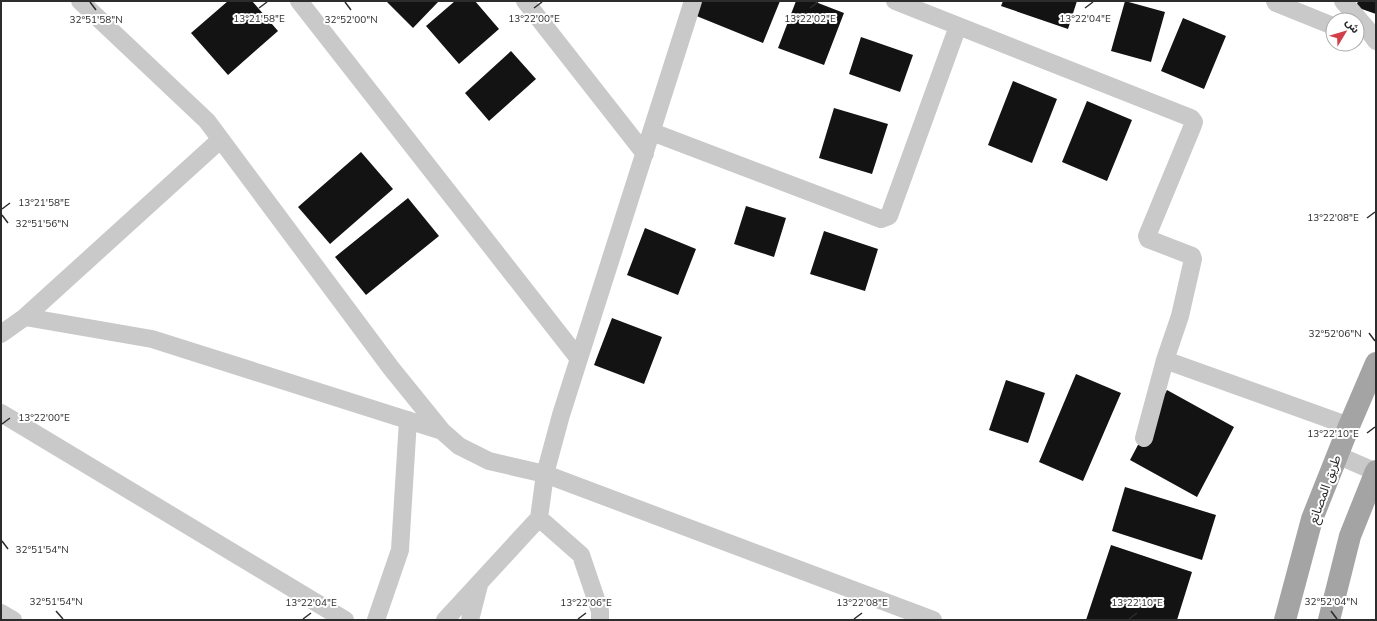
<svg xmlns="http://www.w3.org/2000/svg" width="1377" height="621" viewBox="0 0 1377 621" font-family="'Nunito Sans','Noto Sans Arabic',sans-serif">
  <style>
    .building { fill: #131313 }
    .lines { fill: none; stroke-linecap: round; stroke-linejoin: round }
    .minor { stroke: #c9c9c9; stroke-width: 18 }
    .primary { stroke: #a4a4a4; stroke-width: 22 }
    .ticks { fill: none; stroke: #2c2c2c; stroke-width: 1.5 }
    .labels { text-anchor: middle; stroke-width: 4; stroke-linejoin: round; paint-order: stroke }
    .street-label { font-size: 13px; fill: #2c2c2c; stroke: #fff }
    .ticks-label { font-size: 10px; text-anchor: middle; fill: #2c2c2c; stroke: #fff; stroke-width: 4; stroke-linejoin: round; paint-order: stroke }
  </style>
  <rect width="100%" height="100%" fill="#fff"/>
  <!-- building -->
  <path class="building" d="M228 1H252L278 31 228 75 191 33Z
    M386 1H439L413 28Z
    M455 1H475L499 29 459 64 426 26Z
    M699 1H780L763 43 694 15Z
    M796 1H813L844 13 824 65 778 48Z
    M1003 1H1077L1068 29 1001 6Z
    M1125 1 1165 12 1151 62 1111 51Z
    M1358 1H1376V14L1356 7Z
    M1183 18 1226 36 1204 89 1161 71Z
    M861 37 913 55 900 92 849 74Z
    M511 51 536 79 489 121 465 93Z
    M1013 81 1057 99 1032 163 988 145Z
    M1087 101 1132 120 1107 181 1062 162Z
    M834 108 888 124 872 174 819 158Z
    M361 152 393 189 330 244 298 207Z
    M408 198 439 236 366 295 335 257Z
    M746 206 786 218 774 257 734 244Z
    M645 228 696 249 678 295 627 275Z
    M824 231 878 249 865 291 810 274Z
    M612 318 662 337 644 384 594 365Z
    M1076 374 1121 393 1083 481 1039 462Z
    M1006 380 1045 393 1028 443 989 430Z
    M1167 390 1234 427 1197 497 1130 460Z
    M1125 487 1216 515 1202 560 1112 531Z
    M1111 545 1192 572 1177 620H1086Z"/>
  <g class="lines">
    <!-- minor -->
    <path class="minor" d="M80 1 207 121 391 368 442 431 459 446 489 461 545 474 933 620
      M299 1 579 359
      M525 1 645 154
      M895 1 1191 118 1194 122 1193 125 1147 236 1148 239 1192 256 1193 259 1180 316 1165 360 1349 426
      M1275 1 1276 3 1333 26
      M1343 1 1368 30 1376 41
      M652 132 881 219 889 216 958 26
      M25 317 220 140
      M1 334 25 317 152 339 442 431
      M1 413 345 620
      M1144 438 1165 360
      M1337 455 1376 472
      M539 518 581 555 600 611V620
      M1 613 13 620
      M376 620 400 550 408 420
      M445 620 539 518 545 474 561 415 693 1
      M470 620 479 585"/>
    <!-- primary -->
    <path class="primary" d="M1285 620 1312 519 1349 426 1376 363
      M1329 620 1350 536 1376 471"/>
  </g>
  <!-- ticks -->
  <path class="ticks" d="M90 2 96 10M345 2 351 10M259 8 267 2M534 8 542 2M810 8 818 2M1085 8 1093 2M2 209 10 203M2 215 8 223M1367 218 1375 212M1369 333 1375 341M2 424 10 418M1367 433 1375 427M2 541 8 549M56 611 63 619M1331 611 1337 619M303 619 311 613M578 619 586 613M854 619 862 613M1129 619 1137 613"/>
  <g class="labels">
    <!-- street labels -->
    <g class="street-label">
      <text transform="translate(1324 489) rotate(-70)" y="5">طريق المصانع</text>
    </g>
  </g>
  <g class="ticks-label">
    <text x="259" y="22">13°21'58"E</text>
    <text x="534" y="22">13°22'00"E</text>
    <text x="810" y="22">13°22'02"E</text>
    <text x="1085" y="22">13°22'04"E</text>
    <text x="96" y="23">32°51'58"N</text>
    <text x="351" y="23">32°52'00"N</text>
    <text x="44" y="206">13°21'58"E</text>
    <text x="1333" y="221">13°22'08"E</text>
    <text x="42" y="227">32°51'56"N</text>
    <text x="1335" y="337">32°52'06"N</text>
    <text x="44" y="421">13°22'00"E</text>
    <text x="1333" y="437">13°22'10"E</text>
    <text x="42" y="553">32°51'54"N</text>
    <text x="56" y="605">32°51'54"N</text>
    <text x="1331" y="605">32°52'04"N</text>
    <text x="311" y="606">13°22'04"E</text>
    <text x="586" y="606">13°22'06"E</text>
    <text x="862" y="606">13°22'08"E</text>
    <text x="1137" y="606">13°22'10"E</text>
  </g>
  <!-- border -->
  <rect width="1377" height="621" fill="none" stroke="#2c2c2c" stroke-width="4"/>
  <!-- north arrow -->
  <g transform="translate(1345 32) rotate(52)"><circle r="19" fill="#ffffff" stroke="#ababab"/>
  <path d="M0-3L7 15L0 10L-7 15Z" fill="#d1404a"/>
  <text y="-6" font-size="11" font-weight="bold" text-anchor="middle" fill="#2c2c2c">ش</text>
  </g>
</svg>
